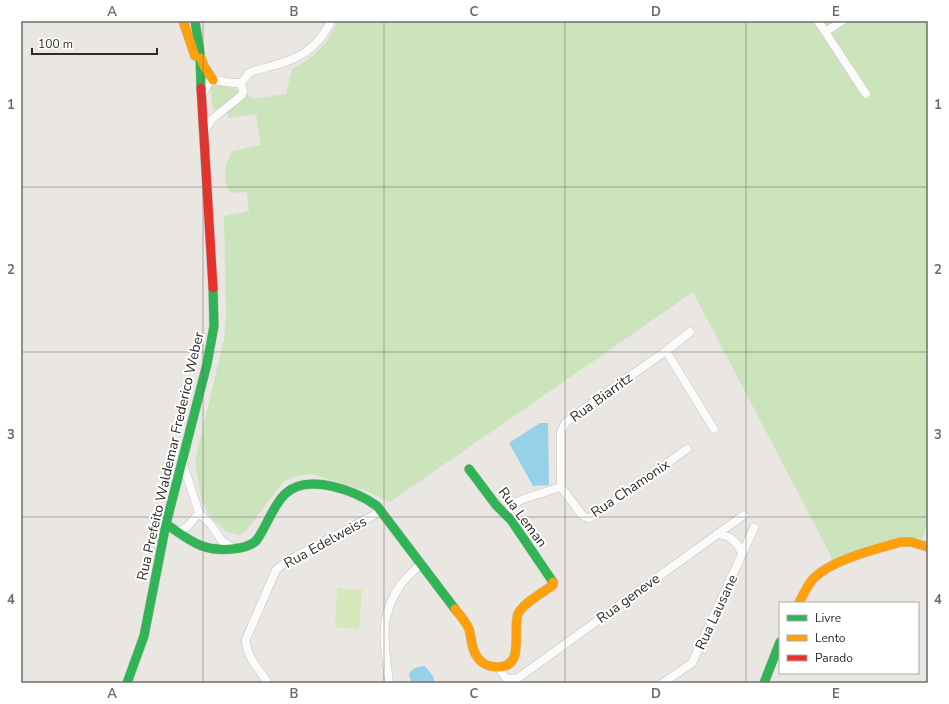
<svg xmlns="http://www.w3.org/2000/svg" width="949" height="704" viewBox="0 0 949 704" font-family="'Nunito Sans',sans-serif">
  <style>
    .green { fill: #cbe4bc }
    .pitch { fill: #d5e8b9 }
    .water { fill: #97d0e9 }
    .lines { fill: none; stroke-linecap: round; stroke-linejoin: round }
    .street-casing { stroke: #c3c2c2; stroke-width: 9 }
    .fast-casing { stroke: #c3c2c2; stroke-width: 10 }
    .slow-casing { stroke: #c3c2c2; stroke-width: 10 }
    .jam-casing { stroke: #c3c2c2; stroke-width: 10 }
    .street { stroke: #fcfbfb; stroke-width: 8 }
    .fast { stroke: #30b455; stroke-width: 9 }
    .slow { stroke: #ff9f0a; stroke-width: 9 }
    .jam { stroke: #e5322d; stroke-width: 9 }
    .grid { fill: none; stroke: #6e6c6b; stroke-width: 1; stroke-opacity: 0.55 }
    .labels { text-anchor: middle; stroke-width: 4; stroke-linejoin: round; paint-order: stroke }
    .street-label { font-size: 14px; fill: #2b2b2b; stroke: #fff }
    .neatline { fill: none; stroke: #6e6c6b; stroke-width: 1.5 }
    .grid-label { font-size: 13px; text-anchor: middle; font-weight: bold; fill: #6e6c6b }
  </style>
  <rect width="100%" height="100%" fill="#eae6e2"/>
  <!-- green -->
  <path class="green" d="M337 21H928V516L923 539 908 538 832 561 830 554 693 292 390 502 367 491 312 474 297 476 284 481 246 531 239 535 225 531 208 514 201 497 195 461 224 339 226 314 224 216 249 211 247 192 230 193C221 177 225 166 232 151L261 145 256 114 228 118 227 113 247 94 253 99 286 94 292 69C313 58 329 44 337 21Z
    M216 85 239 89V91L238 94 216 110 212 108 211 89 212 86Z"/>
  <!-- pitch -->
  <path class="pitch" d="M337 588 362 590 359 629 335 627Z"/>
  <!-- water -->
  <path class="water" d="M540 423H548L549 485 533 486 509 443Z
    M425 666 433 676 435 683H411L409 674C413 667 418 667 425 666Z"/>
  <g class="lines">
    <defs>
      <path id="street" d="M818 21 866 94
        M825 32 842 21
        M241 83 249 73 253 71C289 61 313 58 331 21
        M202 95 208 83 213 80 234 83H241L243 91 242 95 211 120 203 134
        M666 351 714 429
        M182 461 199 513 211 525 222 541 233 548
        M561 487V432L565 423 610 390 666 351 690 332
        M561 487 582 515 588 518 592 517 687 449
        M505 513 517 502 523 499 561 487
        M178 532 187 527 199 513
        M717 534C730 535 738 542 742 554
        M498 667 506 678 511 679 518 678 744 515
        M268 683C260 671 245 654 246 639L276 570 287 561 380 512
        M389 683C385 644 377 619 401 584 407 577 414 570 421 564
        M663 683 692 663 754 528"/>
      <path id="fast" d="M195 21 200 53 201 88
        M469 469 496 505 511 520 553 582
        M166 524C190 540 201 552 232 549 241 548 249 547 256 541 267 526 272 507 285 494 307 472 356 491 377 506L455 609
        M127 683 144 636 166 524 207 364 214 326 213 288
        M764 683 780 642"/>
      <path id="slow" d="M184 24 195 56
        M201 58 204 66 213 80
        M799 603C803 595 807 586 813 579 831 560 876 549 901 542H911L928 547
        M455 609C460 615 466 622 469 629 472 639 471 650 478 658 482 664 490 667 497 667 526 668 512 630 518 614 522 604 544 592 553 585V582"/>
      <path id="jam" d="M201 88 213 288"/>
    </defs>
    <!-- street casing -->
    <use href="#street" class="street-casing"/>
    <!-- fast casing -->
    <use href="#fast" class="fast-casing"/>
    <!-- slow casing -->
    <use href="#slow" class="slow-casing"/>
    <!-- jam casing -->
    <use href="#jam" class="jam-casing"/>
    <!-- street -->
    <use href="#street" class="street"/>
    <!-- fast -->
    <use href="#fast" class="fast"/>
    <!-- slow -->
    <use href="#slow" class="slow"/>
    <!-- jam -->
    <use href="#jam" class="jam"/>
  </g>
  <!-- grid -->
  <path class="grid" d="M203 21V683M384 21V683M565 21V683M746 21V683M21 187H928M21 352H928M21 517H928"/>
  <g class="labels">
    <!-- street labels -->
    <g class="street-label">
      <text transform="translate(601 397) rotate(-36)" y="5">Rua Biarritz</text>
      <text transform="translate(170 456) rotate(-77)" y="5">Rua Prefeito Waldemar Frederico Weber</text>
      <text transform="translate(630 488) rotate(-34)" y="5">Rua Chamonix</text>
      <text transform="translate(523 517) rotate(53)" y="5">Rua Leman</text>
      <text transform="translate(325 542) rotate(-29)" y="5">Rua Edelweiss</text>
      <text transform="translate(628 598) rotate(-36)" y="5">Rua geneve</text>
      <text transform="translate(716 612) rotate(-65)" y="5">Rua Lausane</text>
    </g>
  </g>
  <!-- border -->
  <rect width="949" height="704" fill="none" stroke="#ffffff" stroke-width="44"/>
  <!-- legend -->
  <rect x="779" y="602" width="140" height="72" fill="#ffffff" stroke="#aaaaaa"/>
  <rect x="787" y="615" width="20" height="6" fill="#30b455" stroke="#aaaaaa"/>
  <text x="815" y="622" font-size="12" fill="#2b2b2b">Livre</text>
  <rect x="787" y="635" width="20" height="6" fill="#ff9f0a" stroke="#aaaaaa"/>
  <text x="815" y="642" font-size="12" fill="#2b2b2b">Lento</text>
  <rect x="787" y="655" width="20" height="6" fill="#e5322d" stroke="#aaaaaa"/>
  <text x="815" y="662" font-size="12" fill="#2b2b2b">Parado</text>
  <!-- scale -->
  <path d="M32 48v6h125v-6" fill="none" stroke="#2b2b2b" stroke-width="2"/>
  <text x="38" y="48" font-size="12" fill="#2b2b2b" stroke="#ffffff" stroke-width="3" paint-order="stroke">100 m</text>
  <rect x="22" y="22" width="905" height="660" class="neatline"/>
  <g class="grid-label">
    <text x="112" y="16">A</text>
    <text x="294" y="16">B</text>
    <text x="474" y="16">C</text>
    <text x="656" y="16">D</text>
    <text x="836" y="16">E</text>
    <text x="11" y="109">1</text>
    <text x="938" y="109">1</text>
    <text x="11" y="274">2</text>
    <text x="938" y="274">2</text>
    <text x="11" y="439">3</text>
    <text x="938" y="439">3</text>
    <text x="11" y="604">4</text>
    <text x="938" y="604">4</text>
    <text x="112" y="698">A</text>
    <text x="294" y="698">B</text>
    <text x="474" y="698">C</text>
    <text x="656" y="698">D</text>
    <text x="836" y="698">E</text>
  </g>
</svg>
